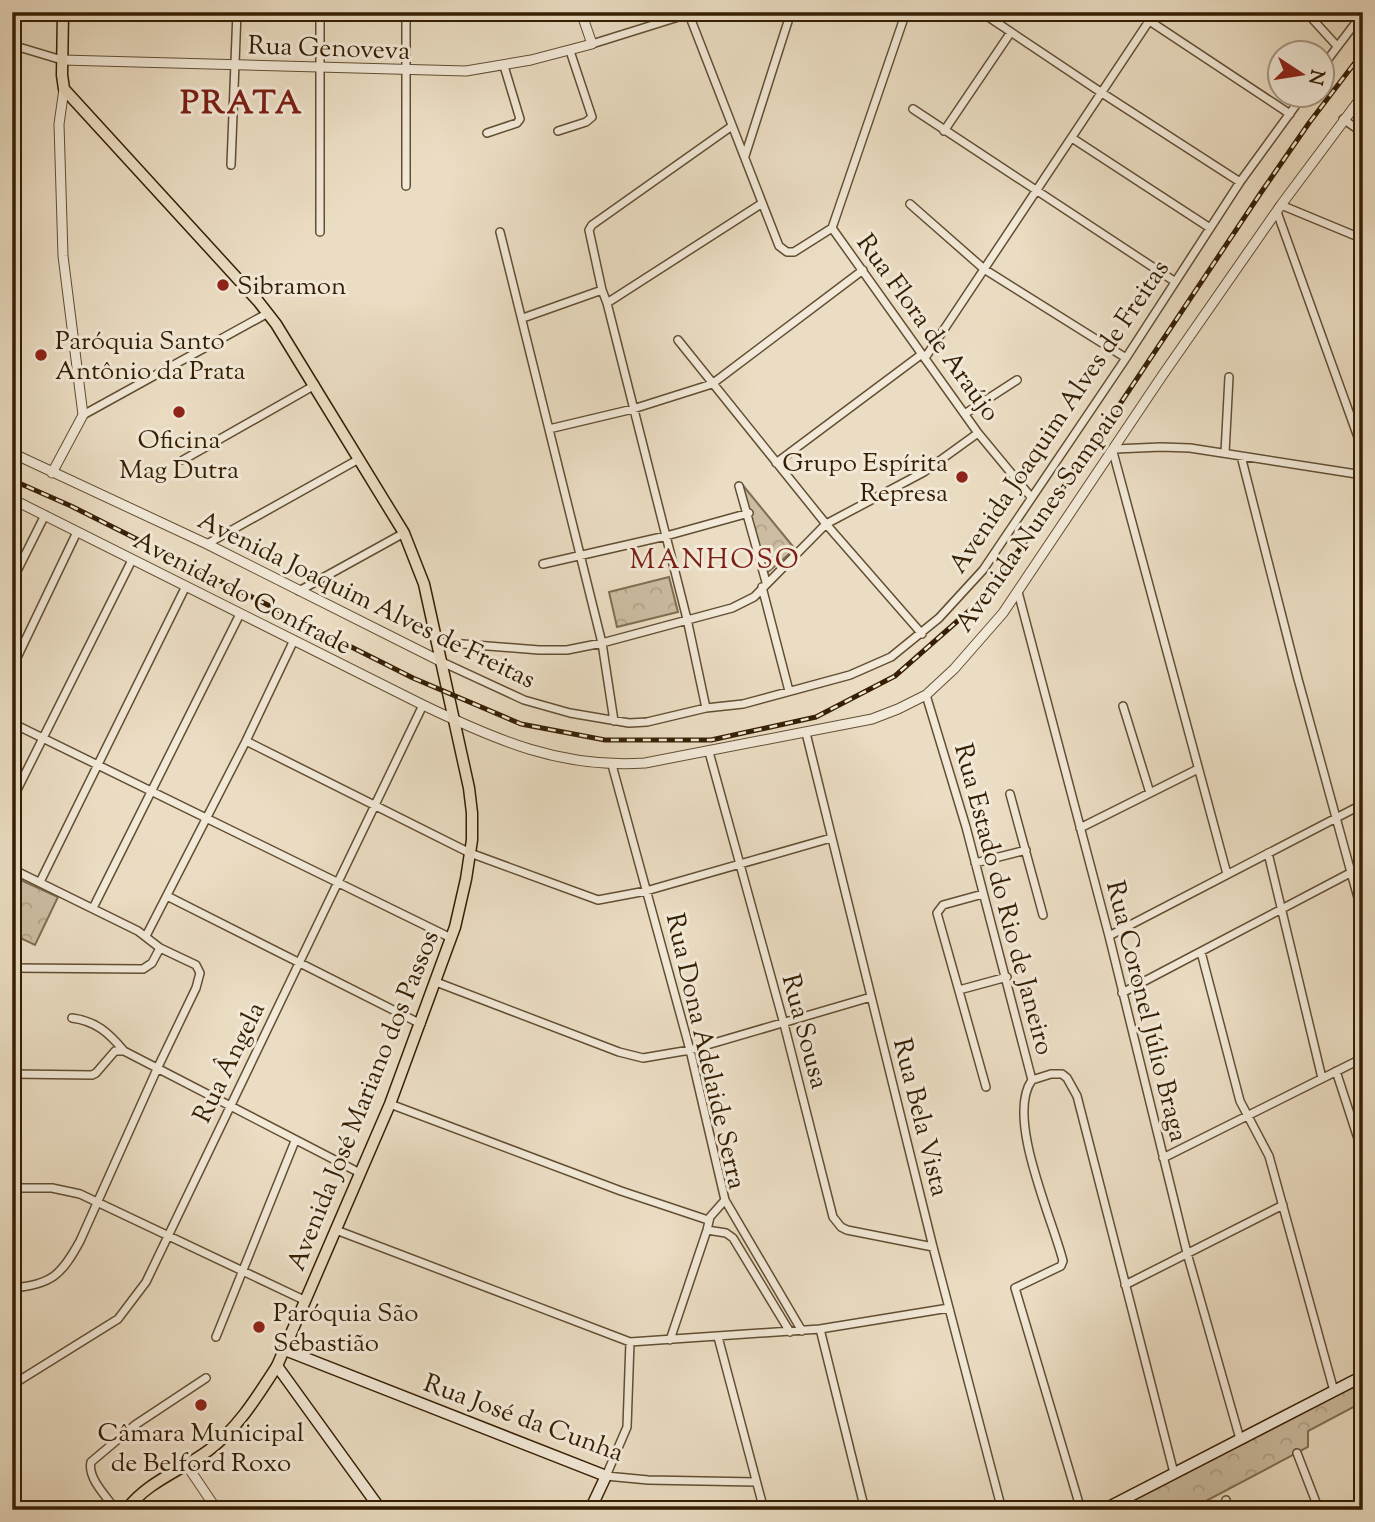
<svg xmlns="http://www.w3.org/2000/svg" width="1375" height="1522" viewBox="0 0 1375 1522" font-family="'Sorts Mill Goudy',serif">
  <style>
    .park { fill: url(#park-crowns); stroke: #806e52; stroke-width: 2 }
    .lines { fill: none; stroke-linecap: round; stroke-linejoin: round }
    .minor-casing { stroke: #624e32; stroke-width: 10 }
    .tertiary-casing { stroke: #624e32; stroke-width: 11 }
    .secondary-casing { stroke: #351e02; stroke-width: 13 }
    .primary-casing { stroke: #351e02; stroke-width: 13 }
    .minor { stroke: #f2e9d8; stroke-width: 7 }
    .tertiary { stroke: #f2e9d8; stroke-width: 9 }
    .secondary { stroke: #f2e9d8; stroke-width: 10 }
    .primary { stroke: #ebddc3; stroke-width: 10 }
    .rail-casing { stroke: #351e02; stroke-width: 5 }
    .rail { stroke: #f2e9d8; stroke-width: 2.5; stroke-dasharray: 8; stroke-linecap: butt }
    .poi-dot { fill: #8f2418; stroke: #f2e9d8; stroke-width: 2.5 }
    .labels { text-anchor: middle; stroke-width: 6; stroke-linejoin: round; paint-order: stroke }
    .street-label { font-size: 26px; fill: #351e02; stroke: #f2e9d8 }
    .poi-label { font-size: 26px; fill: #351e02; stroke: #f2e9d8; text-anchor: start }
    .neighbourhood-label { font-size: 28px; letter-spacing: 2px; fill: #7a1f14; stroke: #f2e9d8 }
    .district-label { font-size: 33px; font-weight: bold; letter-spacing: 2px; fill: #7a1f14; stroke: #f2e9d8 }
  </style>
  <defs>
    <pattern id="park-crowns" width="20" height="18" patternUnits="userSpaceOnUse" patternTransform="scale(1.75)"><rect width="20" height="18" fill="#ccbda2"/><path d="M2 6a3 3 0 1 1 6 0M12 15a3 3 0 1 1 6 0" fill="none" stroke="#b0a28a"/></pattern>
  </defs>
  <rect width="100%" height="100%" fill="#ebddc3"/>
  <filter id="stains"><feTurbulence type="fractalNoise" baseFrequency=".00286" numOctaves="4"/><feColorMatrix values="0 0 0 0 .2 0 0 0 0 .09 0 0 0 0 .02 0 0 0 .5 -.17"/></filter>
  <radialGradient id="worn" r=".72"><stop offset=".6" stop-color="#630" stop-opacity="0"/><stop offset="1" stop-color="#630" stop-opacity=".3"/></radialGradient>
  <!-- park -->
  <path class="park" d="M741 483 795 549 767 573Z
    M669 577 678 612 617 627 609 592Z
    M12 876 58 897 35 945 12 934Z
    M1363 1381V1402L1308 1431V1447L1189 1510H1112Z"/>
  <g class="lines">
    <defs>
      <path id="minor" d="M688 12 779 246 787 252H794L832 228
        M981 12 1102 93 1240 182
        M1136 12 1290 114
        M1306 12 1337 46
        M406 22V186
        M592 44 688 14
        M12 45 62 60
        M1322 67 1363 13
        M913 109 1174 281
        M1343 119 1363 133
        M558 131 586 122 592 117 570 51
        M944 131 1011 32
        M487 133 517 123 520 119 504 66
        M1072 138 1210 228
        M745 156 791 12
        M231 165 237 12
        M910 204 984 269 1126 358
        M1281 205 1363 239
        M1277 212 1363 451
        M832 228 978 433 1031 497
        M832 228 906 12
        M320 232V12
        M500 232 602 643 614 721
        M607 303 761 204
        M523 318 602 290
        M678 340 826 524 922 634
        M925 358 1155 12
        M966 413 1017 380
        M83 415 268 313
        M549 429 633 409 712 384 863 270
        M1115 449 1161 447 1190 448 1363 475
        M1113 452 1227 874
        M1225 453 1229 377
        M1241 456 1298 679 1363 916
        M183 460 315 385
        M776 463 922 354
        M739 486 766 582
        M207 544 359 459
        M543 564 666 536 749 513
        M12 581 45 515
        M762 587 789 691
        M299 591 404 533
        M1018 592 1109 936 1187 1253 1240 1439
        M438 642 539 650H567L602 643 732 608 754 597 826 524 924 472 978 433
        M442 662 524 700 570 713 629 723 647 722 706 708 743 704 850 675 891 657 939 618 983 570 1126 358 1240 182 1304 94
        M1363 666 1360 673 1363 686
        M12 668 77 532
        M926 695 966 827 1032 1080C1005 1117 1053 1220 1063 1261L1061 1266 1015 1288 1081 1510
        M1123 706 1150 793
        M706 708 687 619 607 303 602 290 589 230 592 225 732 126
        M12 723 451 938
        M806 733 933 1247 1002 1510
        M246 741 470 853 598 900 646 891 831 838
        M709 752 784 1024 833 1217 841 1227 847 1230 933 1247
        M612 765 690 1050 725 1200 802 1331
        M1010 794 1043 915
        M12 800 132 560
        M1080 828 1198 769
        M1268 853 1322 1078
        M975 863 1026 850
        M12 869 138 931 160 948 196 965 200 973 196 988 157 1069 80 1241C62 1274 52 1285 12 1288
        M40 882 185 588
        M983 894 943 905 937 913 986 1087
        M167 896 421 1024
        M93 908 240 614
        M146 936 246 741 294 640
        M1109 936 1363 804
        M1201 952 1240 1101 1269 1156 1334 1391
        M12 968 143 969 152 963 160 948
        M436 982 619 1052 643 1058 690 1050 871 997
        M959 990 1007 977
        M1122 993 1352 872
        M72 1018C96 1021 109 1033 124 1051L360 1173
        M1336 1071 1363 1154
        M12 1074 92 1075 96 1073 115 1051H124
        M1032 1080 1051 1074H1062L1067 1078 1077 1096 1174 1473
        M390 1104 621 1191 708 1220
        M1163 1158 1363 1058
        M12 1188H52L80 1194 306 1301
        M336 1230 630 1342 820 1329 949 1308
        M707 1230 726 1233 733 1238 790 1332
        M1125 1285 1283 1205
        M820 1329 865 1510
        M216 1337 295 1141
        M718 1337 764 1510
        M670 1340 707 1230 710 1217 725 1200
        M630 1342 627 1427 606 1476 648 1480 756 1482
        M12 1385 118 1319 146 1282 423 705
        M1297 1453 1319 1510
        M1226 1500 1229 1510
        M116 1510C107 1497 87 1478 91 1462L135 1425 206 1378"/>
      <path id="tertiary" d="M62 60 466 71 531 60 592 44 581 12
        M12 453 207 544 442 662
        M52 473 83 415 63 256 59 124 64 89
        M12 499 423 705C496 740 562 769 645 763L872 719 898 709 926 695 954 669 1003 613 1162 376 1281 205 1363 95
        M186 1464 217 1510"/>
      <path id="secondary" d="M285 1350 606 1476 590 1510
        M277 1366 381 1510
        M1103 1510 1363 1376"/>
      <path id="primary" d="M63 12 62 75 64 89 258 301 276 324 404 533 424 584 469 788 472 813V840L466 879 455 927 390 1104 277 1366C257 1397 238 1428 209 1450 181 1471 148 1481 126 1510"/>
    </defs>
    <!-- minor casing -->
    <use href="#minor" class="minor-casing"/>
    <!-- tertiary casing -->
    <use href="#tertiary" class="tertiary-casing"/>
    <!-- secondary casing -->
    <use href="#secondary" class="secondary-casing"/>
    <!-- primary casing -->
    <use href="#primary" class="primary-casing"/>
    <!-- minor -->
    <use href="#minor" class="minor"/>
    <!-- tertiary -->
    <use href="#tertiary" class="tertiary"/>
    <!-- secondary -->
    <use href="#secondary" class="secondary"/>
    <!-- primary -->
    <use href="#primary" class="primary"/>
    <defs>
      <path id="rail" d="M12 480 71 506 413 678 521 724 605 740H711L816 717 895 676 978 603 1029 537 1094 443 1260 194 1309 123 1363 52"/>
    </defs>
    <!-- rail casing -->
    <use href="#rail" class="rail-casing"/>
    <!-- rail -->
    <use href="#rail" class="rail"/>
  </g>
  <!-- markers -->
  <g class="poi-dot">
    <circle cx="223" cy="285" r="7"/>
    <circle cx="41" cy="355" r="7"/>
    <circle cx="179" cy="412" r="7"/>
    <circle cx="962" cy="477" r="7"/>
    <circle cx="259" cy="1327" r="7"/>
    <circle cx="201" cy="1405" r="7"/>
  </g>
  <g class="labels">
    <!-- street labels -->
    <g class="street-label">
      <text transform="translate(329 47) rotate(2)" y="9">Rua Genoveva</text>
      <text transform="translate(929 327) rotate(54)" y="9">Rua Flora de Araújo</text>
      <text transform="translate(1058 416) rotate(-56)" y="9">Avenida Joaquim Alves de Freitas</text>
      <text transform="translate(1039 516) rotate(-55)" y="9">Avenida Nunes Sampaio</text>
      <text transform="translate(243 592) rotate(27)" y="9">Avenida do Confrade</text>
      <text transform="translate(367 599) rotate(26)" y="9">Avenida Joaquim Alves de Freitas</text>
      <text transform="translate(1005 899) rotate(75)" y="9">Rua Estado do Rio de Janeiro</text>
      <text transform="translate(1148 1011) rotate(76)" y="9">Rua Coronel Júlio Braga</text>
      <text transform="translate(806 1031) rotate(75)" y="9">Rua Sousa</text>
      <text transform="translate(707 1051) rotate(77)" y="9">Rua Dona Adelaide Serra</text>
      <text transform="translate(228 1062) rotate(-64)" y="9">Rua Ângela</text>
      <text transform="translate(362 1100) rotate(-68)" y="9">Avenida José Mariano dos Passos</text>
      <text transform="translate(922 1117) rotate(76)" y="9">Rua Bela Vista</text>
      <text transform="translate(524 1417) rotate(20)" y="9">Rua José da Cunha</text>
    </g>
    <!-- poi labels -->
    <g class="poi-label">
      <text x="237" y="294">Sibramon</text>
      <text x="55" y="349">Paróquia Santo<tspan x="55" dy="30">Antônio da Prata</tspan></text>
      <text x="179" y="448" text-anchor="middle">Oficina<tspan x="179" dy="30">Mag Dutra</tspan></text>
      <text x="948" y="471" text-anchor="end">Grupo Espírita<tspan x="948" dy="30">Represa</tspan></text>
      <text x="273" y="1321">Paróquia São<tspan x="273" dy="30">Sebastião</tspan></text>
      <text x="201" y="1441" text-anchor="middle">Câmara Municipal<tspan x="201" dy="30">de Belford Roxo</tspan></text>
    </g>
    <!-- neighbourhood labels -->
    <g class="neighbourhood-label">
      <text x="715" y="568">MANHOSO</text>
    </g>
    <!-- district labels -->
    <g class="district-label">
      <text x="242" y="113">PRATA</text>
    </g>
  </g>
  <!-- margin -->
  <rect width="1375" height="1522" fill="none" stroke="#ebddc3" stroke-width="42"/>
  <rect x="14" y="14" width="1347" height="1494" fill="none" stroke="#351e02" stroke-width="3.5"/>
  <rect x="21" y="21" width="1333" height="1480" fill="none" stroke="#351e02" stroke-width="2"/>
  <!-- north arrow -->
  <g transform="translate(1301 74) rotate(102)"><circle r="33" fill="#f2e9d8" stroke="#a69882" stroke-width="2"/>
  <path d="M0-5L12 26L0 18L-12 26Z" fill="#8f2418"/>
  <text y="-10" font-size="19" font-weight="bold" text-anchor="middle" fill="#351e02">N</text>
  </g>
  <rect width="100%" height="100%" filter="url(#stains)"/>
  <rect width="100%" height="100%" fill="url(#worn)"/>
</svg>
